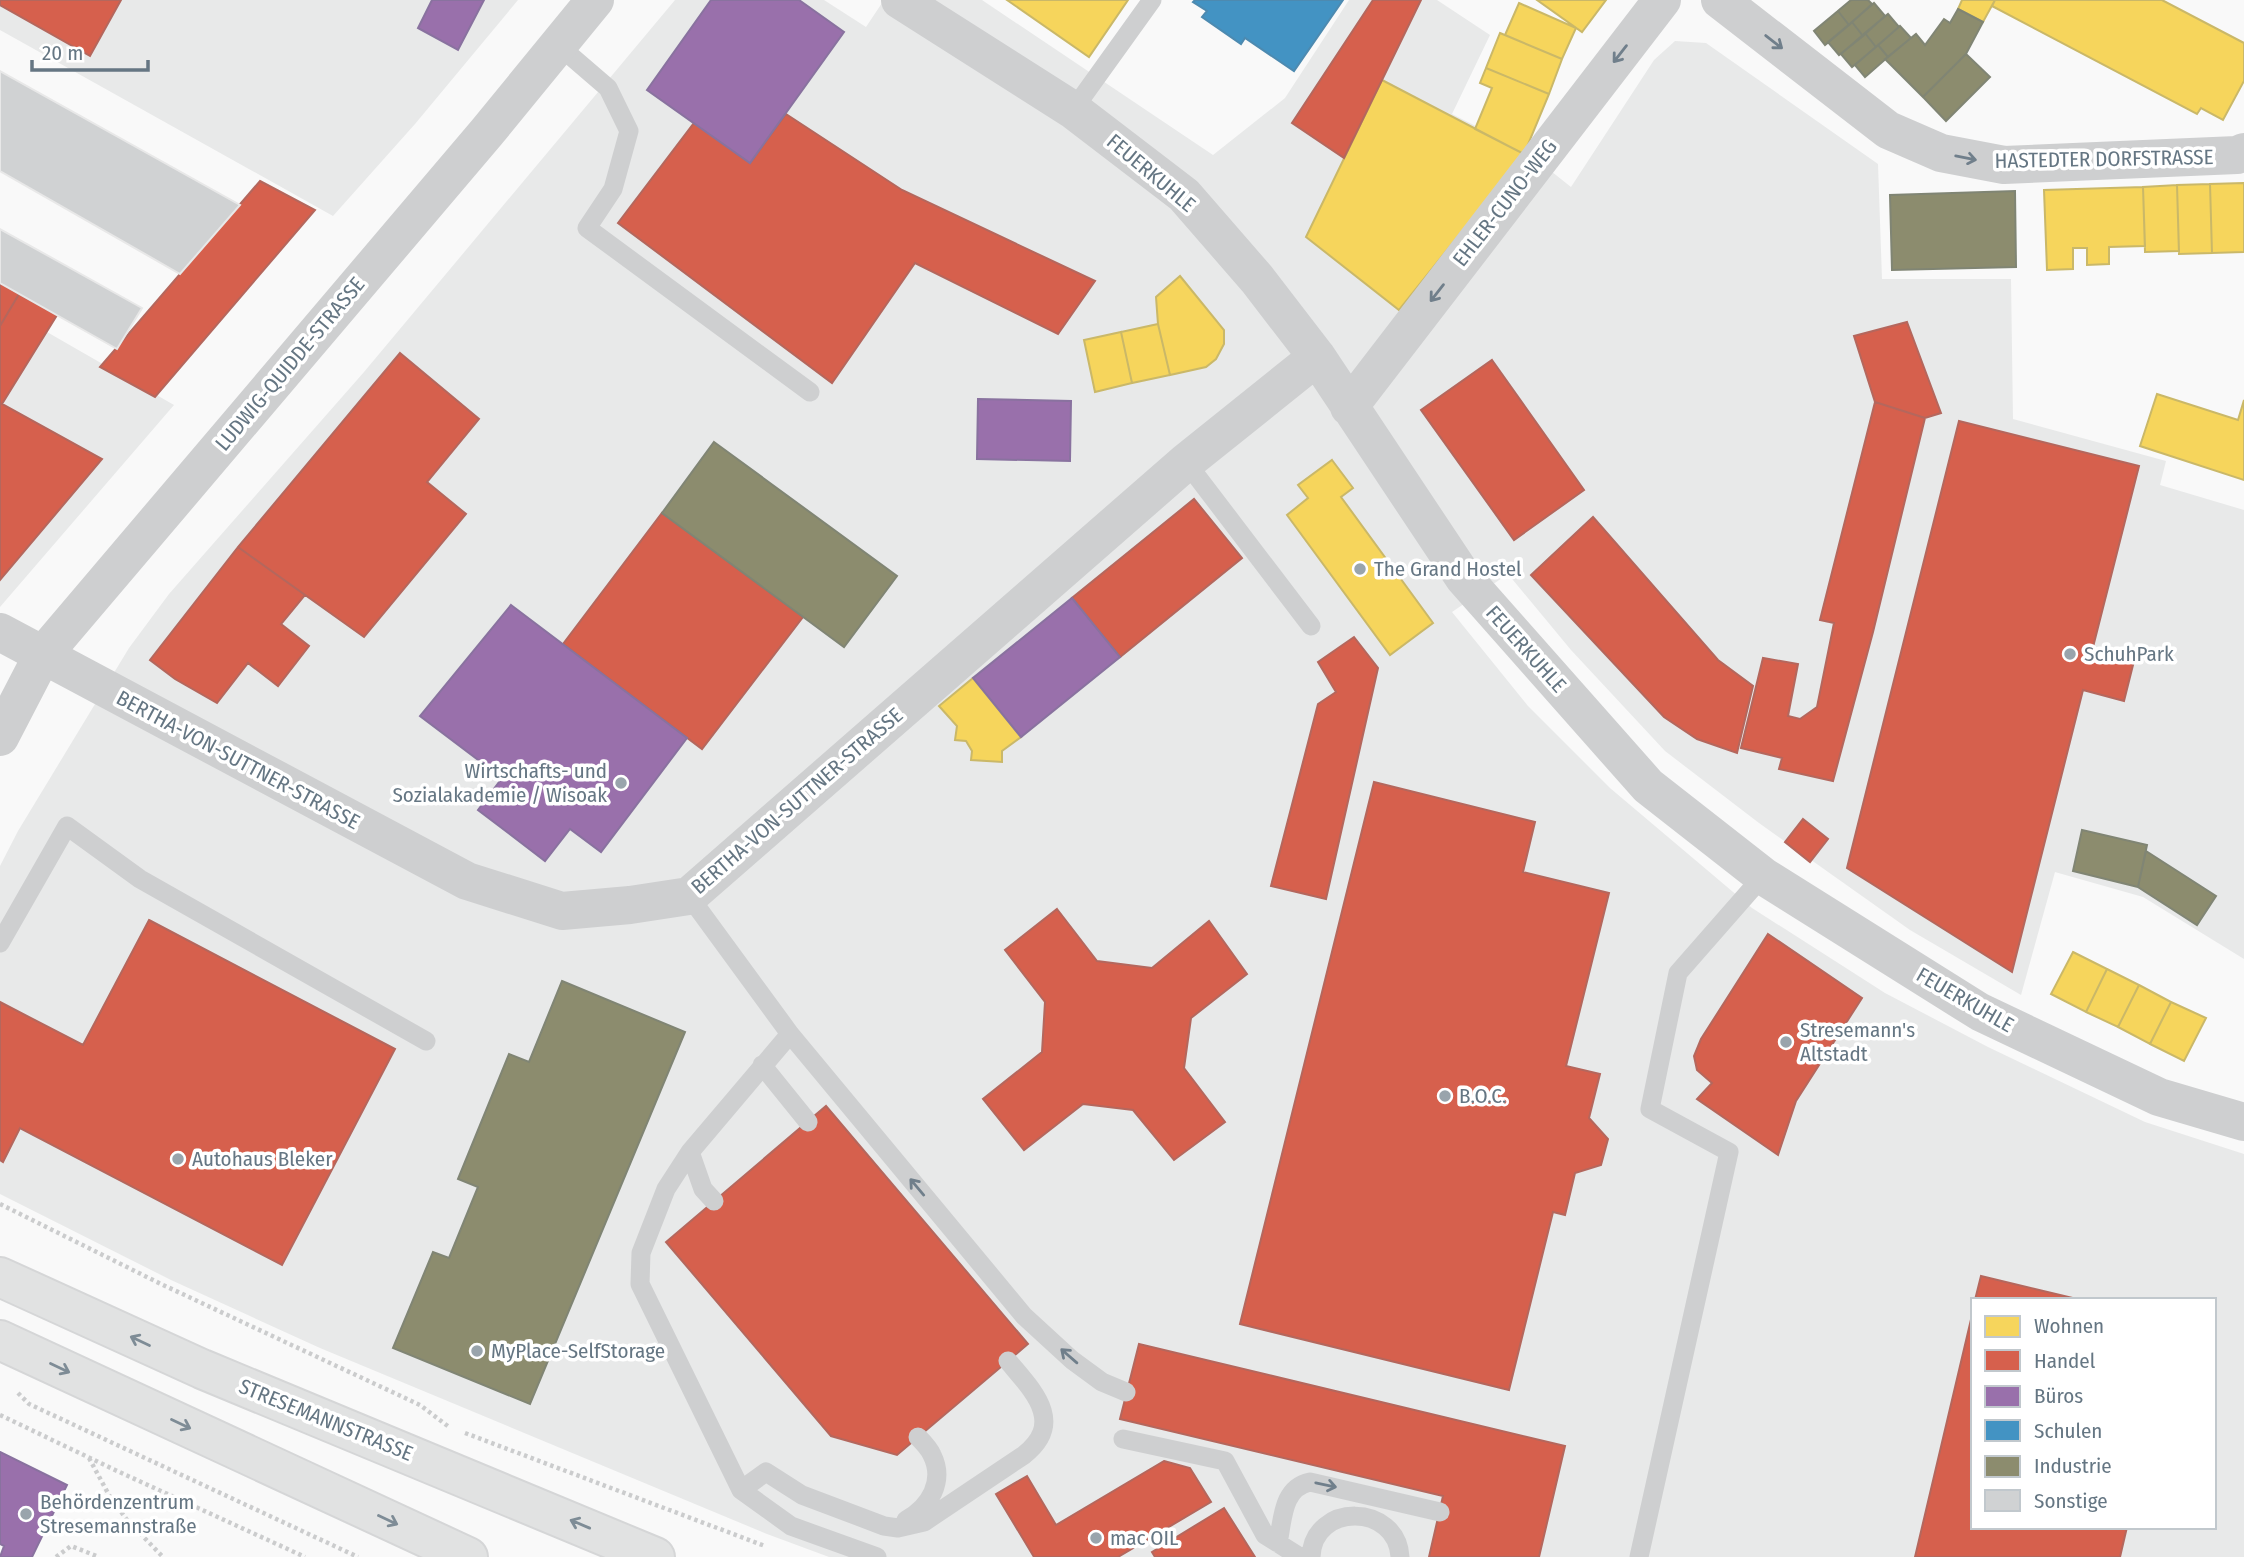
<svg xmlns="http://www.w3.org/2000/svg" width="2244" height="1557" viewBox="0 0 2244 1557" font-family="'Fira Sans Condensed',sans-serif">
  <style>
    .built { fill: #e8e9e9; fill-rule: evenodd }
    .homes { fill: #f6d55c; stroke: #cab868; stroke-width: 2 }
    .shops { fill: #d6604d; stroke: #b4675d; stroke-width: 2 }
    .offices { fill: #9970ab; stroke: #89729f; stroke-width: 2 }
    .schools { fill: #4393c3; stroke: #4d8ab0; stroke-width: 2 }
    .industry { fill: #8c8c6e; stroke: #808574; stroke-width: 2 }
    .building { fill: #d0d2d3; stroke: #e8e8e8; stroke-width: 2 }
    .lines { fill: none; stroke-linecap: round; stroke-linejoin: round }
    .primary-casing { stroke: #d5d6d7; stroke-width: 42 }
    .path { stroke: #cbcccd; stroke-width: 4.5; stroke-dasharray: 3.5 3.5; stroke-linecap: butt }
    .lane { stroke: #cecfd0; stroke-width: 19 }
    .street { stroke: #cecfd0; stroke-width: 38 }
    .primary { stroke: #e1e2e2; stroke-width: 38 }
    .oneway { stroke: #707f8b }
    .oneway2 { stroke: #7e8c96 }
    .poi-dot { fill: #99a4ac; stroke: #fff; stroke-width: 2.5 }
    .labels { text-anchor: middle; stroke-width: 7; stroke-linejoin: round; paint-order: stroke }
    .street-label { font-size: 21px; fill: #657683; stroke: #fff }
    .poi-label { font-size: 21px; fill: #657683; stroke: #fff; text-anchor: start }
  </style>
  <rect width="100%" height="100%" fill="#f9f9f9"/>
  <!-- built -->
  <path class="built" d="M0 0H518L415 124 333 216 0 30Z
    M675 0H824L866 27 884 0H982L1213 155 1285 98 1349 0H1437L1490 35 1452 114 1527 152 1571 187 1654 60 1675 41 1706 43 1878 164 1882 279H2011L2013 419 2166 461 2160 485 2244 510V959L2143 897 2055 872 2021 995 1910 930 1759 823 1665 751 1571 650 1508 574 1452 612 1528 706 1610 788 1752 908 1885 993 1988 1047 2145 1122 2244 1154V1557H829L767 1534 320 1348 171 1280 0 1194V866L18 831 129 648 169 594 364 372ZM1973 1300H2214V1527H1973Z
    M0 305 174 405 0 607Z"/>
  <!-- homes -->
  <path class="homes" d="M1007 0H1128L1089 57Z
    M1537 0H1606L1582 32Z
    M1962 0H1995L1983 22 1958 9Z
    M1995 0H2162L2244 43V81L2223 120 2201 108 2197 114 1992 6Z
    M1519 3 1576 28 1562 59 1505 35Z
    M1500 33 1562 59 1549 94 1486 68Z
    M1486 68 1549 94 1524 154 1475 129 1492 88 1480 83Z
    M1382 80 1524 154 1399 310 1306 237Z
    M2244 183V252L2212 253 2210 184Z
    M2210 184 2212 253 2179 254 2177 185Z
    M2177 185 2179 251 2145 252 2143 187Z
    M2143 187 2145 246 2109 247V264L2087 265V248H2073V269L2047 270 2044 190Z
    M1180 276 1224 330V344L1216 359 1206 367 1170 375 1158 324 1156 297Z
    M1158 324 1170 375 1132 383 1121 332Z
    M1121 332 1132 383 1095 392 1084 340Z
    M2157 394 2238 420 2244 400V480L2140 446Z
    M1332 460 1353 488 1341 497 1433 623 1390 655 1287 515 1308 498 1298 485Z
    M973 678 1021 737 1002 751V762L971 760 972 751 966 741 955 740 957 726 939 706Z
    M2073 952 2107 969 2086 1012 2051 994Z
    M2107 969 2139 985 2118 1027 2086 1012Z
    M2139 985 2171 1002 2150 1044 2118 1027Z
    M2171 1002 2206 1018 2184 1061 2150 1044Z"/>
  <!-- shops -->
  <path class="shops" d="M0 0H121L90 56 0 5Z
    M1373 0H1421L1344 158 1292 123Z
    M786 114 902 190 1095 281 1058 334 915 263 832 383 618 223 694 123 750 163Z
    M260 181 315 210 155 397 100 367Z
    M0 283 19 294 0 326Z
    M19 294 57 315 2 404 102 459 0 580V326Z
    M1907 322 1941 413 1925 418 1875 402 1854 336Z
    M400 353 479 419 427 482 466 514 364 637 238 547Z
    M1492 360 1584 490 1514 540 1421 410Z
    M1875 402 1925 418 1873 632 1833 781 1779 769 1782 758 1741 748 1763 658 1798 664 1788 716 1800 719 1817 707 1834 623 1820 620Z
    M1959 421 2139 466 2092 651 2134 661 2124 701 2083 690 2012 972 1847 868Z
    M1194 499 1242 558 1120 657 1072 598Z
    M662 513 803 617 702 749 563 644Z
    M1593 517 1718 660 1753 686 1737 753 1697 739 1664 717 1531 575Z
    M238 547 305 595 281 624 309 646 278 686 248 663 217 703 175 679 150 660Z
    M1354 637 1378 668 1326 899 1271 886 1318 704 1336 692 1318 662Z
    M1374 782 1535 822 1523 872 1609 893 1566 1066 1600 1074 1589 1118 1608 1139 1601 1165 1575 1173 1565 1215 1553 1212 1509 1390 1240 1324Z
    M1803 819 1828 839 1810 862 1785 842Z
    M1057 909 1097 961 1152 968 1209 921 1247 974 1191 1018 1184 1068 1225 1122 1174 1160 1133 1110 1083 1104 1024 1150 983 1099 1042 1052 1045 1002 1005 950Z
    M149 920 395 1049 282 1265 20 1128 3 1162 0 1160V1002L83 1045Z
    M1768 934 1862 998 1796 1101 1778 1155 1697 1099 1712 1083 1697 1070 1694 1056 1701 1039Z
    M826 1106 1028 1344 897 1455 831 1436 666 1242Z
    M1981 1276 2081 1300H1975Z
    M1973 1311V1527H2127L2120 1557H1915Z
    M1139 1344 1565 1446 1539 1557H1429L1443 1496 1120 1419Z
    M1164 1461 1190 1468 1211 1502 1118 1557H1034L996 1494 1027 1476 1056 1525Z
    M1224 1508 1255 1557H1155L1152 1552Z"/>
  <!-- offices -->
  <path class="offices" d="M432 0H484L458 50 418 28Z
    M711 0H799L844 32 750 163 647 90Z
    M978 399 1071 401 1070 461 977 459Z
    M1072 598 1120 657 1021 737 973 678Z
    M511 605 687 738 601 852 570 829 545 861 478 810 502 778 420 716Z
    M0 1452 67 1485 32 1557H0L4 1546 0 1544Z"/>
  <!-- schools -->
  <path class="schools" d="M1195 0H1343L1294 71 1245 38 1241 44 1202 17 1207 11 1193 2Z"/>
  <!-- industry -->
  <path class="industry" d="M1851 0H1868L1872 4 1849 25 1838 11Z
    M1874 3 1885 16 1863 36 1852 22Z
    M1958 9 1983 22 1966 54 1923 97 1885 59 1916 34 1925 45 1944 19 1950 23Z
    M1838 11 1849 25 1825 45 1814 31Z
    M1888 14 1899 27 1876 47 1865 33Z
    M1852 22 1863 36 1839 55 1828 42Z
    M1900 26 1911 38 1888 57 1878 45Z
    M1865 33 1876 47 1852 67 1841 54Z
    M1878 45 1888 57 1865 77 1855 65Z
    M1966 54 1990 77 1946 121 1923 97Z
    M2015 191 2016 267 1892 270 1890 195Z
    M714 442 897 576 844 647 662 513Z
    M2082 830 2147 845 2138 887 2073 871Z
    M2146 851 2216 896 2197 925 2138 887Z
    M562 981 685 1032 530 1404 393 1348 433 1252 449 1258 478 1187 458 1179 509 1054 529 1062Z"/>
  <!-- building -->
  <path class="building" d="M0 71 240 205 180 274 0 171Z
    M0 229 142 308 117 349 0 283Z"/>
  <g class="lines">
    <defs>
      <path id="primary" d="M0 1277 202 1369 655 1557
        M0 1340 468 1557"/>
    </defs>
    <!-- primary casing -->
    <use href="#primary" class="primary-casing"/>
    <!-- path -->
    <path class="path" d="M0 1204 161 1284 420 1405 449 1427
      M18 1393 29 1404 358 1557
      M0 1415 115 1470 305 1557
      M465 1433 765 1546
      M89 1458 109 1495 127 1520 163 1557
      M56 1557 71 1546 99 1557"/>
    <!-- lane -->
    <path class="lane" d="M558 45 608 88 629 131 613 189 587 228 810 392
      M1073 110 1152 0
      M1186 462 1311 626
      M689 896 790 1034 1024 1316 1072 1360 1102 1382 1126 1392
      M0 943 67 826 140 879 426 1041
      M790 1034 690 1152 666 1189 641 1253 640 1284 741 1490 791 1526 877 1557
      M762 1065 808 1122
      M690 1152 703 1189 714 1201
      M1123 1439 1225 1461 1265 1535 1300 1557
      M741 1490 766 1472 802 1495 884 1526 898 1528 924 1522 1024 1455C1066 1422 1032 1390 1008 1361
      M906 1520C930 1507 945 1481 932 1455 929 1448 923 1442 918 1437
      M1278 1543C1283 1519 1282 1488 1310 1482L1440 1512
      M1311 1557C1313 1502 1397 1503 1400 1557
      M1639 1557 1729 1152 1650 1109 1678 973 1763 876"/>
    <!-- street -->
    <path class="street" d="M900 0 1073 110 1184 195 1257 279 1317 357 1464 578 1648 786 1763 876 1980 1012 2159 1097 2244 1122
      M1720 0 1888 130 1941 153 2004 165 2237 155 2244 152
      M1349 407 1662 0
      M0 632 467 881 562 911 630 905 689 896 1186 462 1317 357
      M0 737 42 656 487 132 595 0"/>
    <!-- primary -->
    <use href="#primary" class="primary"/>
  </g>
  <!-- one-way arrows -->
  <defs><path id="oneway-shaft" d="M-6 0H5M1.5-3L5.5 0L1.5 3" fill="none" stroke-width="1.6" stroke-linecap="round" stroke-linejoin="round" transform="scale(1.75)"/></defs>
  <g class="oneway">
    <use href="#oneway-shaft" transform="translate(1774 42) rotate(38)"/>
    <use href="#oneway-shaft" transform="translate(1620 54) rotate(128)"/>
    <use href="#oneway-shaft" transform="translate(1966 158) rotate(11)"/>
    <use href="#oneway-shaft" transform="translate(1437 293) rotate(128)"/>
    <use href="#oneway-shaft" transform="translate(917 1187) rotate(-130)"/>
    <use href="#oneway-shaft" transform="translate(1069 1356) rotate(-139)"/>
    <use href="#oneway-shaft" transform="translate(1326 1485) rotate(12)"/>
  </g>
  <g class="oneway2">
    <use href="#oneway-shaft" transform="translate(140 1341) rotate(-155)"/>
    <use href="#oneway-shaft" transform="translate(60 1368) rotate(25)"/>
    <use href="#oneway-shaft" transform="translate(181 1424) rotate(25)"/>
    <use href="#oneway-shaft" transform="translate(388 1520) rotate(25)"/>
    <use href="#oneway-shaft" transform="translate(580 1524) rotate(-157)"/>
  </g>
  <!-- markers -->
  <g class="poi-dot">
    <circle cx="1360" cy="569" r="7"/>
    <circle cx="2070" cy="654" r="7"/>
    <circle cx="621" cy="783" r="7"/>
    <circle cx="1786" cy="1042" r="7"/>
    <circle cx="1445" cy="1096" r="7"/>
    <circle cx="178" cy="1159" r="7"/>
    <circle cx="477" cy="1351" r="7"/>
    <circle cx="26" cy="1514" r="7"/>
    <circle cx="1096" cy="1538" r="7"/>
  </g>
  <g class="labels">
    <!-- street labels -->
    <g class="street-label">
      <text transform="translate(2104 159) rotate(-1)" y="7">HASTEDTER DORFSTRASSE</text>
      <text transform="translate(1151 173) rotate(40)" y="7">FEUERKUHLE</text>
      <text transform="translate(1505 203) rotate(-52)" y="7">EHLER-CUNO-WEG</text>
      <text transform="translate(290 364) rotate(-50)" y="7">LUDWIG-QUIDDE-STRASSE</text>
      <text transform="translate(1526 649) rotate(48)" y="7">FEUERKUHLE</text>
      <text transform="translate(238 760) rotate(28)" y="7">BERTHA-VON-SUTTNER-STRASSE</text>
      <text transform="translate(797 801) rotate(-41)" y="7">BERTHA-VON-SUTTNER-STRASSE</text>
      <text transform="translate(1965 1000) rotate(30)" y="7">FEUERKUHLE</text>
      <text transform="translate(326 1420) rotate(22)" y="7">STRESEMANNSTRASSE</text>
    </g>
    <!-- poi labels -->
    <g class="poi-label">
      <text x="1374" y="576">The Grand Hostel</text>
      <text x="2084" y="661">SchuhPark</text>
      <text x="607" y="778" text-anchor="end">Wirtschafts- und<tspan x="607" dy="24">Sozialakademie / Wisoak</tspan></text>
      <text x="1800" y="1037">Stresemann's<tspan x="1800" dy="24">Altstadt</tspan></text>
      <text x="1459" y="1103">B.O.C.</text>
      <text x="192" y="1166">Autohaus Bleker</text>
      <text x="491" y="1358">MyPlace-SelfStorage</text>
      <text x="40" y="1509">Behördenzentrum<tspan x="40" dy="24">Stresemannstraße</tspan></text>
      <text x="1110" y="1545">mac OIL</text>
    </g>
  </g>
  <!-- legend -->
  <rect x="1971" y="1298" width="245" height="231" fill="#ffffff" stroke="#c1c8cd" stroke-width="2"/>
  <rect x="1985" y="1316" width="35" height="21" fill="#f6d55c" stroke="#c1c8cd" stroke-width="2"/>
  <text x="2034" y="1333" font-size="21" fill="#657683">Wohnen</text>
  <rect x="1985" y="1350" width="35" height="21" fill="#d6604d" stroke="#c1c8cd" stroke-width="2"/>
  <text x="2034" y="1368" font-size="21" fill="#657683">Handel</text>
  <rect x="1985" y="1386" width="35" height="21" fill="#9970ab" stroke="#c1c8cd" stroke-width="2"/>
  <text x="2034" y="1403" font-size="21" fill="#657683">Büros</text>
  <rect x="1985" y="1420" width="35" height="21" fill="#4393c3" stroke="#c1c8cd" stroke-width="2"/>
  <text x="2034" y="1438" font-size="21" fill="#657683">Schulen</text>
  <rect x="1985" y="1456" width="35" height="21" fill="#8c8c6e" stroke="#c1c8cd" stroke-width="2"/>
  <text x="2034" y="1473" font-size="21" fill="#657683">Industrie</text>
  <rect x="1985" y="1490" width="35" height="21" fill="#d0d2d3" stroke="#c1c8cd" stroke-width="2"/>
  <text x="2034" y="1508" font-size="21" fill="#657683">Sonstige</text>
  <!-- scale -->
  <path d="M32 60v10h116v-10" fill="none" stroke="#657683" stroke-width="3.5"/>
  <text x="42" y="60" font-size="21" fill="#657683" stroke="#ffffff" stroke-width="5" paint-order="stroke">20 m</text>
</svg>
